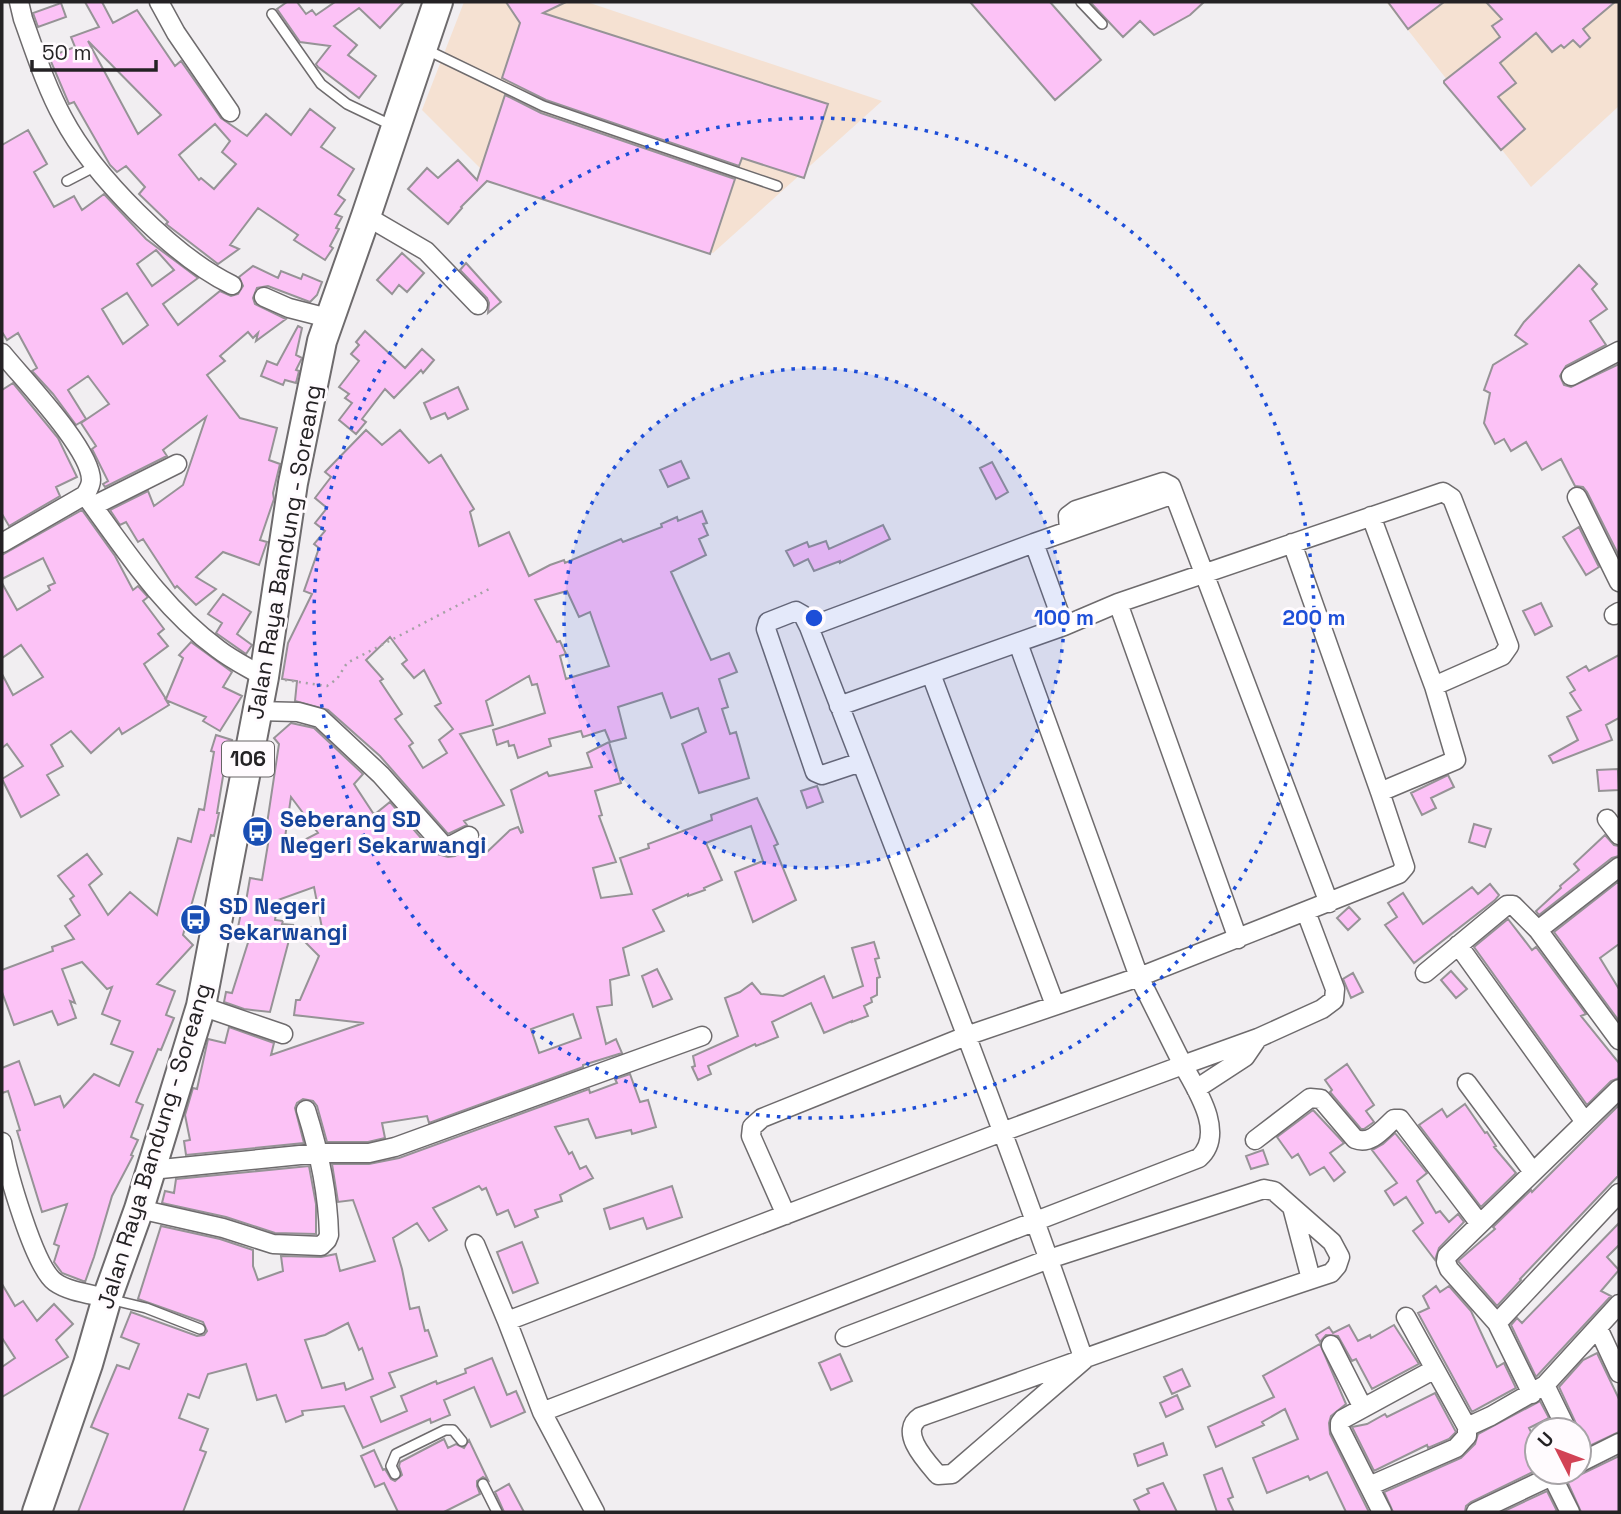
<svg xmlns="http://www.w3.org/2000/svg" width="1621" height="1514" viewBox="0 0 1621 1514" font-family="'Space Grotesk',sans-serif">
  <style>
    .industrial { fill: #f5e1d2 }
    .building { fill: #fcc2f6; stroke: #969396; stroke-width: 2; fill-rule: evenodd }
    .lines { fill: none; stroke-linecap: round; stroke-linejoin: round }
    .lane-casing { stroke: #6e6b6d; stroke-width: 12 }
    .street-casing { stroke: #6e6b6d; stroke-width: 21 }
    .primary-casing { stroke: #6e6b6d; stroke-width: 32 }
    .path { stroke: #a5a2a5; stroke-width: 2.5; stroke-dasharray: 2 5; stroke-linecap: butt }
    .lane { stroke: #fff; stroke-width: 9 }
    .street { stroke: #fff; stroke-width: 18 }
    .primary { stroke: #fff; stroke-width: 28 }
    .ring { fill: none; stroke: #1d4ed8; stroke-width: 3.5; stroke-dasharray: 3.5 7 }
    .labels { text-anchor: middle; stroke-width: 6; stroke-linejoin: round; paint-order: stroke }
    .shield { fill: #fffbfe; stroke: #666365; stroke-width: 2 }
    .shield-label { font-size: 21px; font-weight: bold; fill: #242224 }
    .street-label { font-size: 23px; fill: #242224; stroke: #fffbfe }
    .transit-label { font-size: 23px; font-weight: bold; fill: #164399; stroke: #fffbfe; text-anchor: start }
    .centre { fill: #1d4ed8; stroke: #fffbfe; stroke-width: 3.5 }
    .ring-label { font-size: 21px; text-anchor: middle; font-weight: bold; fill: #1d4ed8; stroke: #fffbfe; stroke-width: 6; stroke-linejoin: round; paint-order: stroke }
  </style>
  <rect width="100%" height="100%" fill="#f1eef1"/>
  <!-- industrial -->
  <path class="industrial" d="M464 2H513L519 4 532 2H587L882 101 713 253 484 172 422 110Z
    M1386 2H1619V106L1531 187Z"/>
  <!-- building -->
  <path class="building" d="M85 2H102L113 23 137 10 175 66 181 61 221 118 247 136 266 114 291 135 310 109 335 128 321 147 354 169 338 195 345 200 335 214 342 217 336 228 339 229 330 246 333 248 325 260 294 240 298 235 258 208 230 245 239 249 218 264 166 224 168 222 139 194 145 187 126 166 117 172 110 165 74 102 69 104 49 57 75 47 71 37 99 27ZM88 41 161 115 138 134ZM215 124 230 141 222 152 236 164 214 189 201 178 199 180 179 155Z
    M287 2H297L306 14 312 10 316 15 335 2H404L380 28 359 8 334 26 357 45 348 55 376 76 359 98 318 67 316 64 330 46 300 42 277 9Z
    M506 2H566L543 13 828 104 804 178 742 158 739 166 546 100 502 78 520 23Z
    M970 2H1050L1101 60 1055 100Z
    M1090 2H1204L1190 15 1154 35 1140 21 1123 37Z
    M1388 2H1444L1408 29Z
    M1486 2H1615L1583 29 1590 38 1580 47 1573 40 1564 48 1561 45 1552 52 1536 33 1500 63 1516 83 1498 97 1525 129 1501 150 1444 83V81L1500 37 1492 26 1502 19Z
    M61 3 66 17 38 27 33 13Z
    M505 95 541 113 735 179 710 254 487 181 461 207 462 208 448 224 408 189 427 168 438 178 458 160 477 180Z
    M28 130 47 164 34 172 54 207 74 196 82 210 104 194 146 239 198 278 163 304 178 325 220 291 231 296 238 294 243 286 239 277 253 266 278 278 281 271 301 279 303 274 322 282 317 295 310 302 268 286 257 288 253 298 255 304 286 319 256 341 258 333 253 338 248 332 220 356 225 361 207 375 240 418 277 428 269 460 280 464 273 493 274 499 260 540 267 542 259 565 223 552 196 577 216 589 196 605 177 586 175 588 143 539 138 542 126 522 120 525 110 510 148 491 154 506 183 485 206 417 163 450 167 456 105 487 103 484 108 481 92 449 96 446 81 423 109 404 88 376 68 390 86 419 76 425 53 394 32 371 37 368 18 333 7 340 2 332V145ZM156 250 174 270 152 286 137 264ZM127 293 148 325 123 344 102 309Z
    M402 253 424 273 407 292 399 285 392 294 377 280Z
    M466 263 501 302 488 313 489 303 487 298 460 270Z
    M1579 265 1597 284 1592 289 1607 309 1590 321 1606 345 1566 366 1560 376 1564 385 1571 387 1619 364V556L1587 492 1583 487 1575 486 1561 459 1542 470 1526 442 1511 451 1504 439 1495 444 1484 423 1490 393 1484 390 1493 365 1527 344 1515 335 1524 322Z
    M298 326 302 328 296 355 302 358 296 370 299 371 296 383 285 380 283 385 261 376 267 361 277 365Z
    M365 331 405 368 422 349 434 360 423 373 421 370 394 398 385 389 362 419 366 422 356 434 339 420 352 403 345 398 349 394 339 387 359 361 351 354 359 345 356 342Z
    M13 383 58 438 77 477 56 487 60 496 9 526 2 514V390Z
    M458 387 468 409 448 419 445 413 431 419 424 403Z
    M366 430 382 445 400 430 429 463 441 455 474 509 470 512 479 546 509 532 529 576 550 565 564 560 565 563 621 539 623 542 662 527 661 524 677 517 678 521 702 511 707 523 703 524 708 535 699 539 706 555 671 572 711 660 729 653 737 672 719 679 728 707 722 709 730 734 736 732 749 778 699 793 682 744 706 732 698 708 671 718 662 693 618 707 626 738 610 742 605 730 583 737 581 731 549 739 551 746 518 758 514 745 509 746 508 741 497 745 493 730 545 713 537 684 532 685 529 676 486 701 493 725 460 734 504 805 464 821 467 825 448 834 380 756 328 710 295 701 297 681 282 679 288 643 312 594 304 591 319 548 314 544 325 531 315 523 327 508 315 498 331 477 325 472ZM567 591 579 617 590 612 609 666 566 679 560 656 566 654 560 641 557 642 535 600ZM390 637 407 660 402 664 414 678 424 670 441 703 435 706 453 729 439 740 447 753 423 768 409 746 413 743 395 719 402 714 380 681 383 679 366 660Z
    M681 461 689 478 668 487 660 470Z
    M992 462 1008 492 996 499 980 468Z
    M82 510 115 556 133 590 138 586 148 597 143 601 164 629 158 634 168 646 144 664 166 699 183 658 179 655 191 642 232 672 223 687 242 696 220 731 203 721 206 717 166 700 169 705 122 734 119 728 91 753 71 731 51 745 63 766 47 775 59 795 21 817 2 779 23 766 7 744 2 748V674L13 695 43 677 21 645 2 658V583L17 610 50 590 48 586 55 583 43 558 2 579V555Z
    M883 525 890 539 840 563V561L814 571 808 559 794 566 786 551 807 542 809 547 826 541 829 549Z
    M1579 527 1599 567 1586 575 1563 537Z
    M223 594 251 612 237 634 252 645 246 654 216 633 222 623 208 614Z
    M1541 603 1552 626 1535 635 1523 611Z
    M1619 655V718L1606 725 1612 740 1553 763 1549 756 1578 740 1567 717 1581 710 1570 693 1575 690 1567 677 1586 666 1589 671Z
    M291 723 314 728 363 774 354 784 373 813 375 814 390 802 434 853 448 857 455 856 478 842 486 853 510 830 518 827 521 833 523 832 511 790 547 772 549 776 592 767 587 753 609 742 621 783 595 791 602 815 599 816 616 862 593 868 601 898 632 894 620 858 649 848 648 844 712 820 711 815 757 798 778 844 774 846 796 900 753 922 735 872 763 861 751 826 711 841 706 843 722 880 704 888 705 890 688 896V894L653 910 664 931 623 948 629 975 610 980 612 1005 597 1007 606 1044 616 1039 622 1053 583 1065V1067L429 1123 427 1116 382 1123 385 1138 368 1142H327L317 1106 313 1101 303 1099 297 1103 295 1108 304 1143 186 1155 184 1141 190 1140 185 1115 193 1088 197 1089 208 1039 225 1043 229 1027 274 1043 271 1055 364 1023 294 1015 296 1000H300L319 956 304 941 306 927 322 928 314 887 278 900 275 920 283 921 282 924 293 925 270 1012 244 1009 224 1002 226 992 232 993 252 930 238 927 241 913H244L250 878 262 880 269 838 265 837 279 744 274 738ZM291 797 318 833 283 851ZM573 1014 581 1038 539 1053 531 1029Z
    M216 735 232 740 226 758 217 813H219L214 836 211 835 183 935 193 945 157 984 175 991 166 1015 174 1018 161 1050 158 1049 136 1102 143 1105 131 1137 138 1140 131 1155 133 1156 112 1196 94 1257 85 1282 83 1281 62 1273 54 1262 59 1246 54 1244 67 1204 42 1212 17 1131 20 1130 8 1091 2 1093V1068L19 1061 35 1105 60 1096 64 1107 94 1074 119 1086 133 1052 111 1044 120 1021 102 1014 112 987 107 989 82 962 62 969 75 1003 70 1001 76 1018 58 1025 52 1011 14 1025 2 992V970L53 951 52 947 74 939 65 926 80 915 70 899 74 896 58 876 87 854 102 874 89 885 108 915 130 892 157 915 178 838 191 842 199 809 204 810 214 752 211 751Z
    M1618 769 1619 790 1599 791 1597 770Z
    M1448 775 1454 787 1431 798 1436 808 1422 815 1411 793Z
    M817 786 823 802 807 808 801 791Z
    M1474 824 1491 829 1485 847 1469 842Z
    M1605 835 1614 845 1619 846V856L1612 858 1539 915 1536 911 1561 888 1560 886 1579 870 1574 864Z
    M1619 881V944L1600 958 1619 989V1021L1554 932Z
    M1490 884 1499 895 1495 900 1414 963 1385 925 1397 917 1388 903 1403 893 1423 924 1472 887 1478 894Z
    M1349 907 1360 919 1348 930 1337 918Z
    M1508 919 1532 950 1536 947 1586 1014 1581 1016 1619 1063V1078L1611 1081 1587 1105 1474 947Z
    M874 942 879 958 875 959 880 977 877 978V995L871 998 872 1002 864 1006 868 1016 852 1022V1021L824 1033 811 1003 772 1022 778 1037 756 1046 755 1044 708 1066 711 1074 698 1080 692 1067 695 1066 693 1056 738 1036 725 998 740 992 752 983 761 994 783 996 824 976 833 998 863 986 852 948Z
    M657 969 672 999 653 1007 642 976Z
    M1451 971 1467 989 1456 998 1441 980Z
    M1353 973 1363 992 1351 998 1343 979Z
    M1347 1064 1374 1105 1366 1111 1374 1122 1364 1129H1361L1330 1092 1332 1090 1325 1080Z
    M630 1074 640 1102 648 1100 656 1127 632 1134 631 1130 596 1138 588 1119 555 1127 569 1154 572 1152 580 1169 586 1166 593 1178 560 1195 562 1201 535 1210 538 1217 515 1227 508 1210 497 1215 486 1188 482 1190 479 1186 433 1208 447 1230 429 1241 417 1223 393 1238 402 1269 410 1309 419 1307 425 1331 428 1330 437 1356 389 1373 395 1387 371 1397 381 1422 407 1411 401 1396 436 1381 437 1384 466 1373 465 1369 492 1358 507 1395 516 1391 525 1412 491 1427 474 1387 444 1400 450 1415 431 1423 430 1419 363 1448 344 1406 302 1411 303 1415 286 1422 276 1395 257 1400 246 1364 208 1374 199 1398 188 1394 179 1418 208 1429 200 1450 206 1452 183 1512H78L108 1434 91 1427 117 1365 129 1369 139 1344 121 1337 131 1312 197 1336 204 1335 207 1331 203 1322 138 1299 161 1226 220 1239 253 1250V1266L258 1280 283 1271 281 1256 321 1257 336 1254 340 1271 375 1261 353 1200 338 1202 332 1164H369L399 1158 589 1089 590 1093 617 1083 615 1079ZM348 1323 359 1350 362 1348 373 1379 346 1390 344 1383 322 1388 305 1340 325 1335Z
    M1465 1104 1485 1133 1487 1132 1496 1146 1494 1147 1516 1173 1481 1207 1419 1125 1442 1109 1447 1117Z
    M1619 1105 1618 1176 1520 1279 1521 1280 1497 1306 1458 1261 1495 1229 1493 1227 1531 1190 1532 1192Z
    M1313 1110 1344 1143 1330 1153 1345 1172 1334 1181 1324 1167 1310 1175 1298 1154 1292 1158 1277 1137Z
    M1395 1133 1427 1173 1417 1181 1436 1213 1440 1211 1449 1222 1458 1214 1464 1222 1439 1248 1435 1260 1413 1231 1423 1223 1406 1197 1394 1205 1385 1191 1397 1183 1372 1150 1383 1144Z
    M1263 1150 1268 1164 1251 1169 1246 1156Z
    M309 1166 316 1204V1234L275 1233 226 1217 162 1203 165 1191 174 1193 176 1179Z
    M672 1186 682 1217 647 1229 643 1218 610 1229 604 1209Z
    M1619 1223V1245L1607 1257 1619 1270 1601 1291 1611 1296 1536 1377 1511 1325 1517 1318 1522 1323Z
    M522 1242 538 1283 513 1293 497 1252Z
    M2 1284 15 1306 23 1301 37 1321 54 1304 73 1324 56 1340 68 1357 2 1397V1367L15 1358 2 1338Z
    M1436 1286 1440 1292 1449 1286 1471 1311 1497 1367 1504 1363 1516 1388 1472 1412 1418 1313 1429 1308 1423 1296Z
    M1349 1325 1358 1341 1370 1335 1371 1338 1394 1325 1419 1364 1372 1389 1356 1359 1352 1361 1338 1336 1326 1335 1320 1342 1316 1335 1329 1327 1333 1333Z
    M1320 1344 1346 1404 1331 1416 1329 1423 1330 1434 1369 1512H1346L1327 1472 1310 1480 1308 1476 1267 1493 1253 1458 1298 1439 1285 1409 1262 1422 1264 1425 1216 1447 1208 1427 1274 1397 1263 1376Z
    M1597 1353 1619 1399V1432L1581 1450 1579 1430 1559 1387 1583 1360Z
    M840 1354 852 1381 831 1390 819 1363Z
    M1182 1369 1190 1386 1172 1394 1164 1377Z
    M1435 1393 1456 1432 1449 1439 1428 1448 1427 1445 1374 1471 1352 1427 1367 1424 1385 1414 1387 1417Z
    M1177 1395 1183 1409 1166 1417 1160 1403Z
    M1540 1401 1549 1418 1529 1428 1537 1444V1470L1471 1502 1466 1506 1465 1512H1393L1384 1492 1461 1458 1475 1444 1478 1434Z
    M444 1439 448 1448 456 1444 464 1448 469 1440 488 1480 483 1477 477 1481V1486L480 1494 444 1512H398L384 1483 375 1487 361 1456 374 1450 383 1470 385 1469 391 1479 395 1481 402 1475 399 1466 400 1462Z
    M1163 1443 1167 1455 1138 1466 1134 1454Z
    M1619 1456V1512H1581L1567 1481Z
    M1222 1468 1233 1497 1228 1499 1234 1512H1217L1204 1475Z
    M1163 1483 1177 1512H1140L1134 1500 1149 1493 1147 1489Z
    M509 1484 524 1512H504L495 1492Z
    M1547 1491 1557 1511 1554 1512H1502Z"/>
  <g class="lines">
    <defs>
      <path id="lane" d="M1081 2 1102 24
        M272 14 321 84 347 104 393 126
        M427 50 543 106 777 186
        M67 181 94 167
        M109 1299 146 1308 200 1329
        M395 1474 391 1466 396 1454 445 1430H453L462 1441
        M483 1484 497 1512"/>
      <path id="street" d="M19 2 23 19C35 52 46 87 63 118 93 175 174 257 232 285
        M159 2 176 33 230 112
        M366 216 426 251 478 305
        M264 297 289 308 328 318
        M2 353C23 379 91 449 91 480 91 486 88 490 85 495
        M1571 376 1619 351
        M1577 497 1619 582
        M93 506 177 464
        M1371 516 1434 686
        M1069 530 1068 516 1076 510 1163 482 1171 486 1174 494
        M2 543 85 495C126 551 162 608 218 649 232 660 249 668 264 677
        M1034 543 1174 494 1329 903
        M1292 543 1380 792
        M1118 603 1238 939
        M1614 615 1619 612
        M809 627 1034 543 1064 626 839 706
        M1018 643 1139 977 1183 1065 1258 1038 1322 1009 1334 1000 1335 989 1306 912
        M931 674 1055 1005
        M257 711 298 712 320 718 381 775 443 845 450 846 469 836
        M1607 819 1619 835
        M1538 930 1619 867
        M1458 945 1585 1122
        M1425 973 1507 905H1513L1538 930 1619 1040
        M201 1006 283 1034
        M1467 1083 1533 1172
        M1196 1089 1245 1057 1258 1038
        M1255 1140 1310 1098 1321 1099 1355 1139C1371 1145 1382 1130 1394 1119H1400L1480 1224
        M2 1142C7 1170 34 1267 55 1282 69 1292 91 1294 107 1298
        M151 1170 320 1153H369L395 1147 702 1036
        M1292 1207 1311 1279
        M139 1209 223 1228 273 1244 321 1246 327 1240 329 1235C328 1192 319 1151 306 1110
        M786 1215 751 1136 752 1127 762 1118 966 1036 1139 977 1399 874 1405 867 1380 792 1456 760 1434 686 1502 656 1509 646 1452 498 1443 492 1118 603 1064 626
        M475 1244 507 1321
        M1497 1323 1619 1193
        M1598 1328 1619 1373
        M845 1337 1049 1259 1264 1189 1274 1191 1332 1242 1340 1257 1337 1266 1331 1273C1193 1318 1057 1369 920 1417 898 1432 926 1461 938 1475L952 1474 1084 1360C999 1113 903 870 809 627L803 615 796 611 768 622 766 629 815 772 822 775 861 762
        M1331 1345 1363 1408
        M1545 1385 1567 1430
        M1532 1394 1497 1323 1449 1269 1446 1262 1447 1256 1619 1089
        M542 1412 1199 1158C1226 1134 1197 1090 1183 1065L1002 1132 507 1321 542 1412 595 1512
        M1467 1427 1491 1416 1545 1385 1619 1304
        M1579 1463 1619 1443
        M1552 1476 1570 1512
        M1369 1486 1456 1448 1467 1436V1427L1406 1317
        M1382 1512 1340 1429V1423L1343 1419 1433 1370
        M1476 1512 1560 1472"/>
      <path id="primary" d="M37 1512 88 1364 107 1298 139 1209 201 1006 264 677 293 483 322 341 366 216 438 2"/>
    </defs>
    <!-- lane casing -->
    <use href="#lane" class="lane-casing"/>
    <!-- street casing -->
    <use href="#street" class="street-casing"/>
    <!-- primary casing -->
    <use href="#primary" class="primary-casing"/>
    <!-- path -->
    <path class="path" d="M285 680 327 686 337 679 347 663 491 588"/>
    <!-- lane -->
    <use href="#lane" class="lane"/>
    <!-- street -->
    <use href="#street" class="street"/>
    <!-- primary -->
    <use href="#primary" class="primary"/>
  </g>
  <!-- distance rings -->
  <circle cx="814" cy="618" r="250" fill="#1d4ed8" fill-opacity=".12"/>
  <g class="ring">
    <circle cx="814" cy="618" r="250"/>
    <circle cx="814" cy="618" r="500"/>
  </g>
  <!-- icons -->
  <defs>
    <symbol id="bus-disc" viewBox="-11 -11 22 22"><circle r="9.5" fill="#1a4fb4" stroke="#fffbfe"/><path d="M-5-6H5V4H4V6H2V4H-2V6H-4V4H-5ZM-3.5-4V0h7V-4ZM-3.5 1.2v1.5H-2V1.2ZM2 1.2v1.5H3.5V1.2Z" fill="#fff"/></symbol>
  </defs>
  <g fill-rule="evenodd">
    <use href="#bus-disc" x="240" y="814" width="35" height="35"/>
    <use href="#bus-disc" x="178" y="902" width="35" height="35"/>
  </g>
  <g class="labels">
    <!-- shield labels -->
    <rect class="shield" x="222" y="741.5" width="52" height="35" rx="5"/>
    <g class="shield-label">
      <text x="248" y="766">106</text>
    </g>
    <!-- street labels -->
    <g class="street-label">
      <text transform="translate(284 552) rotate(-80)" y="8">Jalan Raya Bandung - Soreang</text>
      <text transform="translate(154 1146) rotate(-73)" y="8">Jalan Raya Bandung - Soreang</text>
    </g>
    <!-- transit labels -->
    <g class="transit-label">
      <text x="280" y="827">Seberang SD<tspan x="280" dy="26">Negeri Sekarwangi</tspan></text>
      <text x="219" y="914">SD Negeri<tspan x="219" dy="26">Sekarwangi</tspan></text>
    </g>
  </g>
  <circle cx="814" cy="618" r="10" class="centre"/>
  <g class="ring-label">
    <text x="1064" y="625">100 m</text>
    <text x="1314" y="625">200 m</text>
  </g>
  <!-- border -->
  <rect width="1621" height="1514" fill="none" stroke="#242224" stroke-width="7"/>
  <!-- north arrow -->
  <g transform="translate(1558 1451) rotate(312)"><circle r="33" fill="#fffbfe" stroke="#a7a4a7" stroke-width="2"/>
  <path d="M0-5L12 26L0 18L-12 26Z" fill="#d24255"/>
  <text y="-10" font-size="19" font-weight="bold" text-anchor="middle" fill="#242224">U</text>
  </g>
  <!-- scale -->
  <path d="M32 60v10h124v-10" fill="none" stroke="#242224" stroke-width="3.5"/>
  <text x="42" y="60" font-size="21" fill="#242224" stroke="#fffbfe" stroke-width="5" paint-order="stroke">50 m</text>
</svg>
